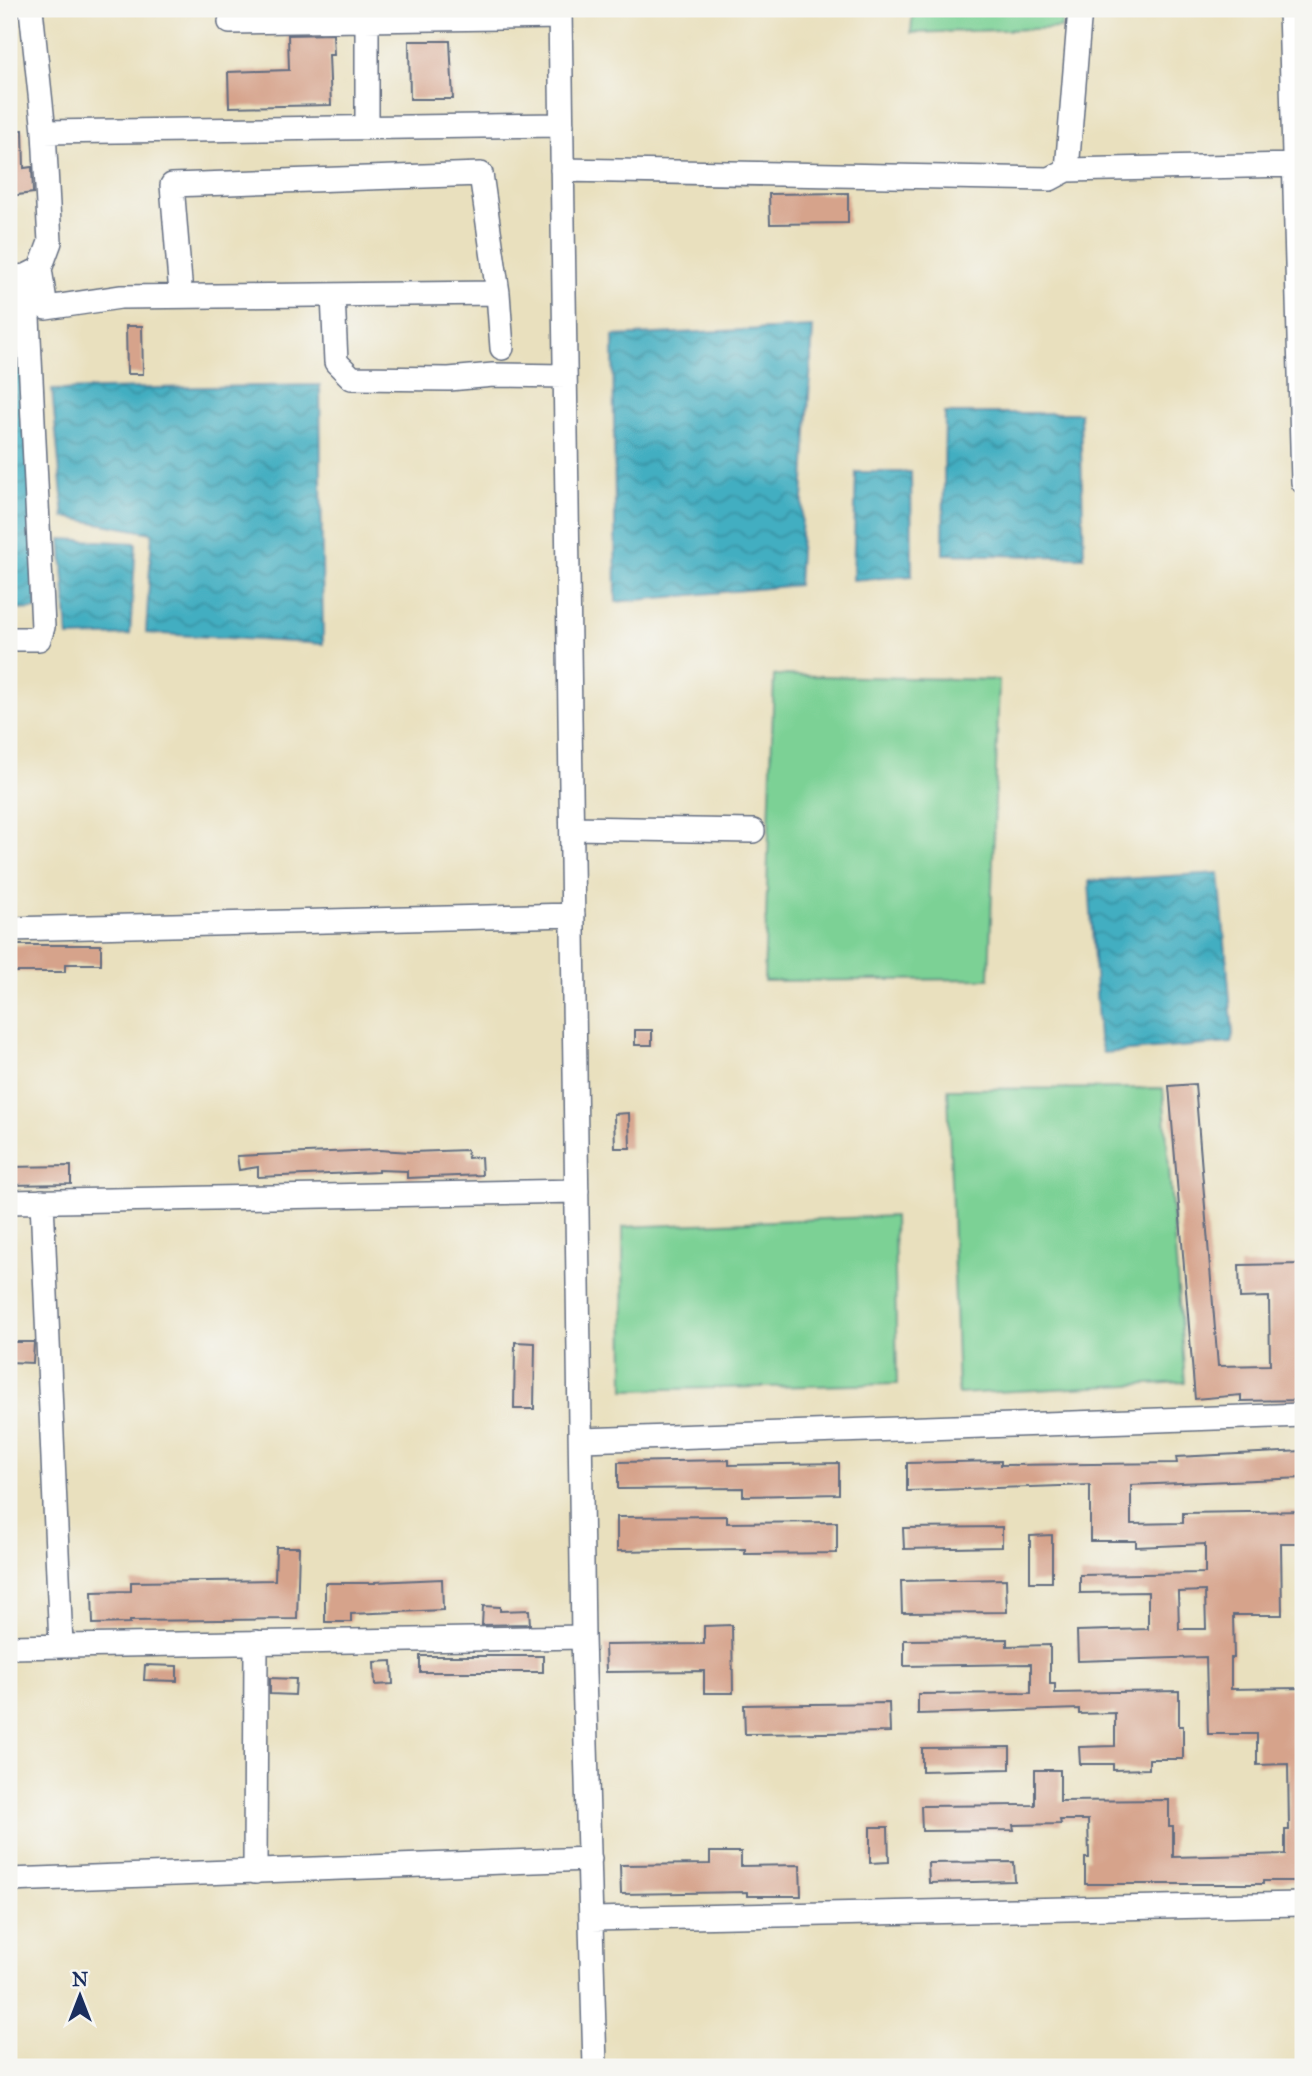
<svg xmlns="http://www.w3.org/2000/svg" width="1312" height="2076" viewBox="0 0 1312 2076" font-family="'IM FELL Great Primer',serif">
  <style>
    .park { fill: #7bd195; stroke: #4b807a; stroke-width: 2 }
    .water { fill: url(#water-waves); stroke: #2f6e90; stroke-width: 2 }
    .building { fill: #d6a38b; fill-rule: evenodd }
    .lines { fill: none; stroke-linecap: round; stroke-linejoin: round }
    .minor-casing { stroke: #636d80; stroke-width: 26 }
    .minor { stroke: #fff; stroke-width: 23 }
  </style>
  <defs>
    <pattern id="water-waves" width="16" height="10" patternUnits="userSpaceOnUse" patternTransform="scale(1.75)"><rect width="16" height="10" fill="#43aec1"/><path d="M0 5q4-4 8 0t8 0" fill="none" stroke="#378ea0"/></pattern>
  </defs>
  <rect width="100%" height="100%" fill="#f6f6f2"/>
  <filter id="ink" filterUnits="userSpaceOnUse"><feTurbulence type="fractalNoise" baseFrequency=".0143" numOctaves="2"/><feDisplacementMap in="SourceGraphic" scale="14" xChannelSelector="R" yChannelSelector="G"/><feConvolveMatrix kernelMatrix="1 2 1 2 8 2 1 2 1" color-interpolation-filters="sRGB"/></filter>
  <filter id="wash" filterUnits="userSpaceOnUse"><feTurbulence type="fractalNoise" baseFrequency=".00686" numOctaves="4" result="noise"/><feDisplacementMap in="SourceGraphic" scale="28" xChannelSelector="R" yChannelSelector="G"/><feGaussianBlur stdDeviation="1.57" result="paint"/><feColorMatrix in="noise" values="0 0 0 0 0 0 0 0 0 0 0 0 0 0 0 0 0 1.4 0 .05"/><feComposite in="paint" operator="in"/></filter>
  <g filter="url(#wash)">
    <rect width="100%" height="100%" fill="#e9e0be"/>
    <!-- park -->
    <path class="park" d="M913 9H1064L1061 28 911 33Z
      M774 675 999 680 989 979 764 981Z
      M1163 1088 1185 1382 958 1394 948 1089Z
      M894 1216 897 1384 624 1390 623 1227Z"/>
    <!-- water -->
    <path class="water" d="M23 318 36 609 9 610V320Z
      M813 327 798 585 616 602 613 336Z
      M320 385 323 644 146 633 152 533 64 517 52 390Z
      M945 413H1080L1084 557 943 554Z
      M856 472H911L912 576 853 580Z
      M61 539 136 543 130 635 68 637Z
      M1219 873 1233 1034 1231 1043 1103 1053 1099 1038 1089 881Z"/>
    <g id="blocks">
      <!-- building -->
      <path class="building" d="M333 34 334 55H329L331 105 229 107 228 72 289 70 288 35Z
        M409 41H450L453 99H410Z
        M9 130H23L24 168 32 167 33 193 9 196Z
        M848 193V223L770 224 769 194Z
        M126 326H142L143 374H127Z
        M9 945H101V964H65V972H9Z
        M635 1030H652V1045H635Z
        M1195 1084 1218 1366 1270 1365 1269 1297 1240 1298 1239 1265 1303 1264V1400L1241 1401V1395L1195 1399 1169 1086Z
        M629 1113 630 1148H615L614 1114Z
        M378 1150 412 1152 467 1150 468 1158 481 1157 482 1175 407 1178V1171L378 1170V1172L258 1177V1167L239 1170 237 1156Z
        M71 1166V1184L9 1185V1167Z
        M9 1342H34L33 1363 9 1362Z
        M515 1342 535 1343 534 1409H514Z
        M1303 1451V1478L1131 1485V1524L1183 1523V1513L1303 1511V1543H1281L1282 1615H1233L1234 1658H1231V1689L1303 1688V1881H1263V1884H1085V1858H1089L1088 1820H1060L1061 1824 1013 1825 1014 1830 922 1831 921 1806 1035 1805V1770H1060V1801L1169 1800V1826H1173V1857L1285 1854V1830H1289L1288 1764 1257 1765V1734H1208L1206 1657 1078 1661 1077 1631 1148 1629V1592L1080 1593V1575L1205 1573V1544L1136 1547V1541H1090V1485L907 1491V1463L1001 1461V1465L1177 1463 1176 1457ZM1205 1591 1206 1629H1179L1178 1592Z
        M729 1460V1465L839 1463V1494L743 1496V1488L618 1489V1462Z
        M727 1516V1523L837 1522V1553L745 1554V1549L617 1551V1517Z
        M1002 1527V1547L904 1549 903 1528Z
        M1052 1535V1582H1030V1536Z
        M276 1547H299L297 1619 130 1621V1623L93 1624 92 1592 131 1591V1582L275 1580Z
        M442 1579 443 1610 351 1614V1622H325V1583H375V1582Z
        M1006 1579 1007 1612 902 1613 901 1581Z
        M483 1606 500 1607V1611L529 1610 530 1624 482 1625Z
        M732 1625 733 1693H704V1671L606 1672 605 1645 704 1644V1626Z
        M1007 1639V1646L1050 1645V1684H1055V1693L1179 1691V1726H1183V1759H1149V1769L1113 1770V1764H1080L1079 1747 1115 1746V1713L1079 1714V1709L918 1714V1694L1031 1693V1664L904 1666V1640Z
        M420 1656H543V1672H420Z
        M392 1661 393 1684 375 1685 374 1662Z
        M145 1665 177 1666V1681L144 1680Z
        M270 1678 296 1679 295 1695 270 1694Z
        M889 1703 890 1732 745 1734 744 1705Z
        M1010 1747V1769L922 1771V1748Z
        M870 1827H888L889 1862 870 1863Z
        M710 1852H741V1866L800 1865 801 1896H747V1892L621 1894 620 1865 710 1864Z
        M1014 1862 1015 1881 929 1883 928 1863Z"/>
    </g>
  </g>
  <g filter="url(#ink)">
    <use href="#blocks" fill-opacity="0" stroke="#636d80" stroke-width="2"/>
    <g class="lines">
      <defs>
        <path id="minor" d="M367 9V128
          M560 9 583 1637 595 2067
          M1290 9 1303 482
          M230 22 560 17
          M44 132 562 125
          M562 170 1050 179 1067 170 1294 165
          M1067 170 1080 9
          M40 269 46 308 120 297 498 293 502 348
          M9 278 26 276 40 269 50 242 44 132 31 9
          M180 282 172 185 481 174 498 293
          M333 295 336 362 352 378 449 379 493 375 565 376
          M9 639H39L43 627 26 276
          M572 828 753 831
          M9 929 573 915
          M42 1201 61 1645
          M9 1202 577 1191
          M582 1440 1303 1415
          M9 1647 583 1637
          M255 1872 256 1642
          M9 1880 590 1859
          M592 1919 1303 1904"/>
      </defs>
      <!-- minor casing -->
      <use href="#minor" class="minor-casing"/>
      <!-- minor -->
      <use href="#minor" class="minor"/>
    </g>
  </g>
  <!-- margin -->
  <rect width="1312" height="2076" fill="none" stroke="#f6f6f2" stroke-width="35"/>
  <!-- north arrow -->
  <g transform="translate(80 1996)" stroke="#f6f6f2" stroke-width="5" paint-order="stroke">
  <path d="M0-5L12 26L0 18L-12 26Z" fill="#1b2f5e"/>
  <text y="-10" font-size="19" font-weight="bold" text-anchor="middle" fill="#1b2f5e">N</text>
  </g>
</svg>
